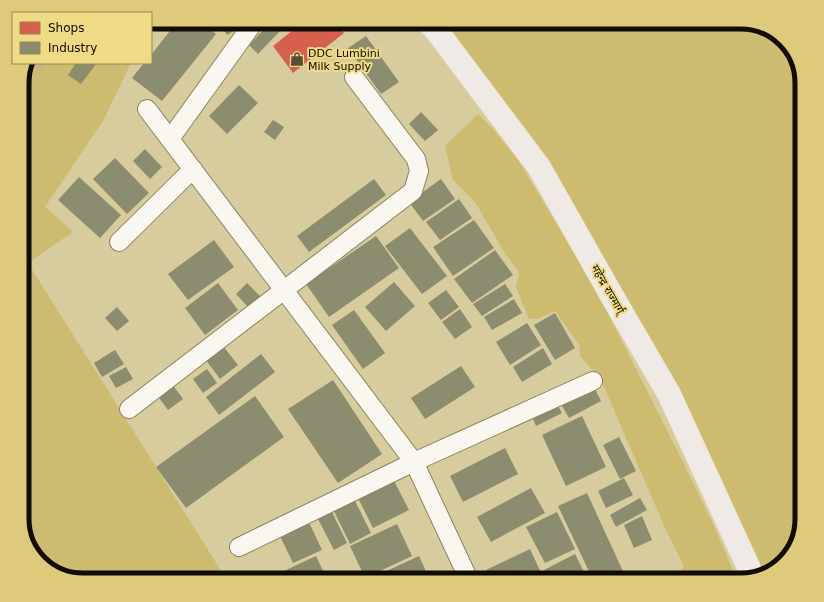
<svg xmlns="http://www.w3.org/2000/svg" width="824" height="602" viewBox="0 0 824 602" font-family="'DejaVu Sans','Noto Sans Devanagari',sans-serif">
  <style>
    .green { fill: #cdbb70 }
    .shops { fill: #d6604d }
    .industry { fill: #8c8c6e }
    .building { fill: #c6b486 }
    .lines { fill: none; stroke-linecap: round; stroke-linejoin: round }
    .minor-casing { stroke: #8b8260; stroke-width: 20 }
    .highway-casing { stroke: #ede8d3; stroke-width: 24 }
    .minor { stroke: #f9f7f0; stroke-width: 18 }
    .highway { stroke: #f0eae6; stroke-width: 22 }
    .labels { text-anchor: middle; stroke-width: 4; stroke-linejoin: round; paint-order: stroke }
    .poi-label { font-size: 11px; fill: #110b00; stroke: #efdb85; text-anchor: start }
    .street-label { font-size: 11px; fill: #110b00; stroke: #efdb85 }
    .rim { fill: none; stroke: #110b00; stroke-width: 5 }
  </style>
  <rect width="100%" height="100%" fill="#d7cc9d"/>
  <!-- green -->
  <path class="green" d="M442 22H741L778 35 796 56 802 83V519L789 556 768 574 761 575 721 486Z
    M30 63H131L103 121 45 207 73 232 28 263 220 569 226 580H83L46 567 30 549 22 522V79Z
    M478 114 493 129 518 160 592 282 679 454 714 526 737 580H674L673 578 684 566 666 530 601 380 580 356 579 344 555 311 538 319H529L516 287 519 275 517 269 506 255 475 202 453 180 445 146Z"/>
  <!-- shops -->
  <path class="shops" d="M303 22H335L344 33 293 73 273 46Z"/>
  <!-- industry -->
  <path class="industry" d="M177 22H202L216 34 162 101 132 78 144 63H151V55Z
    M219 22H231L236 29 227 35Z
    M271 22 280 31 258 54 249 45Z
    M366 36 399 82 381 94 348 48Z
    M76 63 96 64 81 84 68 75Z
    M239 85 258 103 227 134 209 116Z
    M421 112 438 130 425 141 409 124Z
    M273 120 284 127 275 140 264 132Z
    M145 149 162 167 150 179 133 161Z
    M115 158 149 193 127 214 93 179Z
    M79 177 121 215 100 238 58 200Z
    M374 179 386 195 309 252 297 236Z
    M441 179 455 199 423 221 409 202Z
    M459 199 472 218 440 240 426 222Z
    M474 220 494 248 453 276 433 247Z
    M410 228 447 276 422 294 385 246Z
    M376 236 399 268 329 317 306 284Z
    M214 240 234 267 188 300 168 274Z
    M495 250 513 275 472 303 454 279Z
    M394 282 415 306 386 331 365 307Z
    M218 283 238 310 205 335 185 308Z
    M247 283 261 297 249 308 236 294Z
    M505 284 513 296 482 316 473 304Z
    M446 290 459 307 441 320 428 303Z
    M514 299 522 313 492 330 484 317Z
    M117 307 129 321 117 331 105 318Z
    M460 309 472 327 455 339 442 322Z
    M354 310 385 353 363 369 332 325Z
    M555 313 575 348 555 360 534 325Z
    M527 323 541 345 510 365 496 342Z
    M223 346 238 365 220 379 205 359Z
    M543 348 552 364 522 382 513 367Z
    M115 350 124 364 102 377 94 363Z
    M261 354 275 372 219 415 206 397Z
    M461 366 475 387 425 419 411 398Z
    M126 367 133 379 116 388 109 376Z
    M207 369 217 383 203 393 193 379Z
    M333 380 382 454 338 483 288 409Z
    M172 384 183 399 168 410 157 395Z
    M594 387 601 401 569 418 561 404Z
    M255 396 284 437 186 508 156 467Z
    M557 404 562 413 536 426 532 416Z
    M582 416 606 467 566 486 542 435Z
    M619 437 636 471 620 479 603 445Z
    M505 448 518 474 463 502 450 476Z
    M624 478 633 495 606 508 598 491Z
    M394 481 409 510 373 528 358 498Z
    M531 488 545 513 491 542 477 517Z
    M587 493 627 580H593L558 506Z
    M640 498 647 510 616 527 610 515Z
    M354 499 371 533 350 544 333 509Z
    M332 512 347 543 334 550 318 519Z
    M557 512 575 549 545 563 526 527Z
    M642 516 652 540 634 548 624 525Z
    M307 518 322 550 293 563 278 532Z
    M397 524 412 556 365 578 350 546Z
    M530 549 543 577 536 580H491L486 570Z
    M575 554 588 580H549L544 570Z
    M316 556 326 577 319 580H271L269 578Z
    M419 556 430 580H367Z
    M662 570 666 580H639Z
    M336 575 339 580H327Z"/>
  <!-- building -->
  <path class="building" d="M35 63H43L45 65 39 71 33 65Z"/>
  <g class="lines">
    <defs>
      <path id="minor" d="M147 109 414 462 469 580
        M170 139 254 22
        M119 242 193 169
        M129 409 413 191 419 171 416 159 354 77
        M239 547 414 462 593 381"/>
      <path id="highway" d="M428 22 436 30 539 167 612 296 669 394 753 577"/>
    </defs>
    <!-- minor casing -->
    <use href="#minor" class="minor-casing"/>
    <!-- highway casing -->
    <use href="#highway" class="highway-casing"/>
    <!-- minor -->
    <use href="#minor" class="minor"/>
    <!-- highway -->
    <use href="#highway" class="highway"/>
  </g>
  <!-- icons -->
  <defs>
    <symbol id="shop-bare" viewBox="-9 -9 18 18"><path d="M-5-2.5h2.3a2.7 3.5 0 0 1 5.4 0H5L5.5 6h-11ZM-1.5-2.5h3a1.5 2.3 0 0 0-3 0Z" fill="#564f37" stroke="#efdb85" stroke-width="2.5" paint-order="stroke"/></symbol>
  </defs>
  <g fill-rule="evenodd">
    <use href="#shop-bare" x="287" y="49" width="20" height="20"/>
  </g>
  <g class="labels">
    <!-- poi labels -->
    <g class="poi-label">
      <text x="308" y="57">DDC Lumbini<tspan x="308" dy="13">Milk Supply</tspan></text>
    </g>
    <!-- street labels -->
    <g class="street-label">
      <text transform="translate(608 289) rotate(60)" y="4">महेन्द्र राज्मार्ग्</text>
    </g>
  </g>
  <!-- crop -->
  <path d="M0 0H824V602H0ZM83 29H741A54 54 0 0 1 795 83V519A54 54 0 0 1 741 573H83A54 54 0 0 1 29 519V83A54 54 0 0 1 83 29Z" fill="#ddca7a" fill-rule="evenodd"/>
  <path class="rim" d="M83 29H741A54 54 0 0 1 795 83V519A54 54 0 0 1 741 573H83A54 54 0 0 1 29 519V83A54 54 0 0 1 83 29Z"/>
  <!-- legend -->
  <rect x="12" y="12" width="140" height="52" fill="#efdb85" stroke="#968850"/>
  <rect x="20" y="22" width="20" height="12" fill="#d6604d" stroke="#968850"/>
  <text x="48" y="32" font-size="12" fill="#110b00">Shops</text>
  <rect x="20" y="42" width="20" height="12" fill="#8c8c6e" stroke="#968850"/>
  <text x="48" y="52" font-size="12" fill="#110b00">Industry</text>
</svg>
